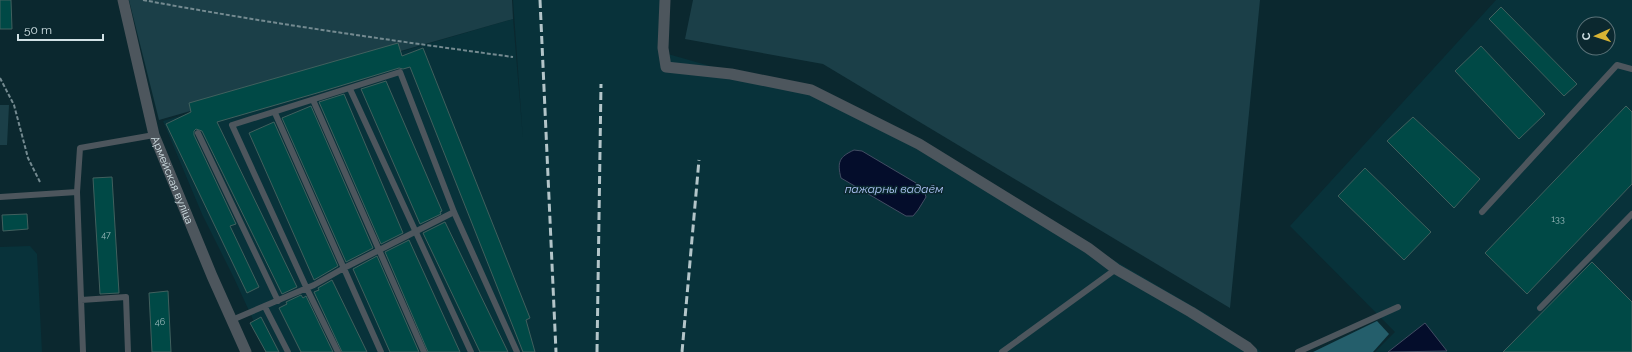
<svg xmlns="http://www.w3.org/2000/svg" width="1632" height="352" viewBox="0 0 1632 352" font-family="Raleway,sans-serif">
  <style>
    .built { fill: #08323a; fill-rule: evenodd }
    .green { fill: #1b3f48 }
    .forest { fill: #245e6b }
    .water { fill: #040d2b; stroke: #424d63 }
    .building { fill: #004946; stroke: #41605e }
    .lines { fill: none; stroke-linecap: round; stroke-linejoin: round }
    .path { stroke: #748a90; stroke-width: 2; stroke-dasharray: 4 2; stroke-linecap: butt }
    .service { stroke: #4d565d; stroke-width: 6 }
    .minor { stroke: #4d565d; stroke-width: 11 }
    .rail { stroke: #b3c5c9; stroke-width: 3; stroke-dasharray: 8 4; stroke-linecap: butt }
    .labels { text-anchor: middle; stroke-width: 3; stroke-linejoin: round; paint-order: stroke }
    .number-label { font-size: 9px; fill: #9ebcbe }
    .street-label { font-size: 11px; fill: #d2e2e6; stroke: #0b282f }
    .water-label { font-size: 12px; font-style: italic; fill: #aec5f7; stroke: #0b282f }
  </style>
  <rect width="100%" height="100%" fill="#0b282f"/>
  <!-- built -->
  <path class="built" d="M513 0H668V54L818 97 918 146 1208 315 1262 352H541L537 303 541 352H268L234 278 202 214 163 121 513 19 523 139Z
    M1496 0H1632V352H1375L1395 332 1290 226ZM1584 24H1608V48H1584Z
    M30 246 37 254 42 352H0V247Z"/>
  <!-- green -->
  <path class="green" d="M129 0H512L513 19 159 120Z
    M693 0H1260L1230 308 823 64 685 39Z
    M0 105H9L7 145H0Z"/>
  <!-- forest -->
  <path class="forest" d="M1377 321 1389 334 1373 352H1313Z"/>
  <!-- water -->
  <path class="water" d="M854 150 862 151 916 183 924 190 926 197 918 210 913 216H906L841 178C837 162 839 157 854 150Z
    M1425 323 1447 351 1388 352Z"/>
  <!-- building -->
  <path class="building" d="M0 0H11L12 29H0Z
    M1501 7 1577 84 1564 96 1489 19Z
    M398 43 402 56 423 48 530 318 526 320 535 352H523L410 67 403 69 399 68 317 93 217 122 297 287 282 294 202 131 196 129 194 131V135L236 224 230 226 259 287 247 293 166 124 191 112 189 103Z
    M1481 46 1545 114 1519 139 1455 71Z
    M386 81 442 211 440 212 441 214 420 224 361 89Z
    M344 94 403 233 381 244 319 102Z
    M311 106 373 248 346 262 282 118Z
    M1626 106 1632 112V184L1527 294 1485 253Z
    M1413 117 1480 179 1454 208 1387 141Z
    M274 122 338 266 314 280 249 133Z
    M1365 168 1431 232 1404 260 1338 196Z
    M112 177 119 293 100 294 93 178Z
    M27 214 28 229 3 231 2 215Z
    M445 222 508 352H480L423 233Z
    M409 240 460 352H428L385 252Z
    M377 256 419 352H390L353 269Z
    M1592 262 1632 302V352H1503Z
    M332 280 367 352H342L314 292 319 290 318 288Z
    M168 291 171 352H152L149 293Z
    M301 295 303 298 306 296 333 352H301L279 308 287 304 286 302Z
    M261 317 279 352H266L250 323Z"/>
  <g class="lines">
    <!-- path -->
    <path class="path" d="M143 0C266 23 389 40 513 57
      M0 78 14 105 28 158 40 182"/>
    <!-- service -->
    <path class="service" d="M350 89 471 352
      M313 100 424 352
      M275 113 381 352
      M198 133 278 301
      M77 192 83 352
      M0 197 77 192 80 148 154 135
      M1482 212 1617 65 1632 69
      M81 300 126 297 128 352
      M265 307 288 352
      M1540 308 1632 214
      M232 320 314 285 344 268 454 212
      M338 352 307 289 232 125 400 72 454 212 517 352
      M1002 352 1116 269
      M1298 352 1398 307"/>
    <!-- minor -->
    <g class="minor">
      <path id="s1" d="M123 0 154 135 212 276 246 352"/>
      <path d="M665 0 663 48 666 67 731 74 811 90 919 144 1088 248 1116 269 1191 312 1247 347 1252 352"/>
    </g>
    <!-- rail -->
    <path class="rail" d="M540 0 556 352
      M597 352 601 84
      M682 352 699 160"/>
  </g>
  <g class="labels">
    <!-- number labels -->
    <g class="number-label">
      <text x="1558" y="222">133</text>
      <text x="106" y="238">47</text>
      <text x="160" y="325">46</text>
    </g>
    <!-- street labels -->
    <g class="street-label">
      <text dy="4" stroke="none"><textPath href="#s1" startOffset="187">Армейская вуліца</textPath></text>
    </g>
    <!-- water labels -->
    <g class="water-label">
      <text x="894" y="193">пажарны вадаём</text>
    </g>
  </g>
  <!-- north arrow -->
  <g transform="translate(1596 36) rotate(267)"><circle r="19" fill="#0b282f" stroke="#5b7278"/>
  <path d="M0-3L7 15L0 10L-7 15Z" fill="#d8b434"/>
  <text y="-6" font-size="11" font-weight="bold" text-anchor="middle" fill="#d2e2e6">С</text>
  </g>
  <!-- scale -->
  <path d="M18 34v6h85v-6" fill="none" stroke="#d2e2e6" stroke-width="2"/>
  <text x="24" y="34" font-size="12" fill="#d2e2e6" stroke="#0b282f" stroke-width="3" paint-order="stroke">50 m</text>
</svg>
